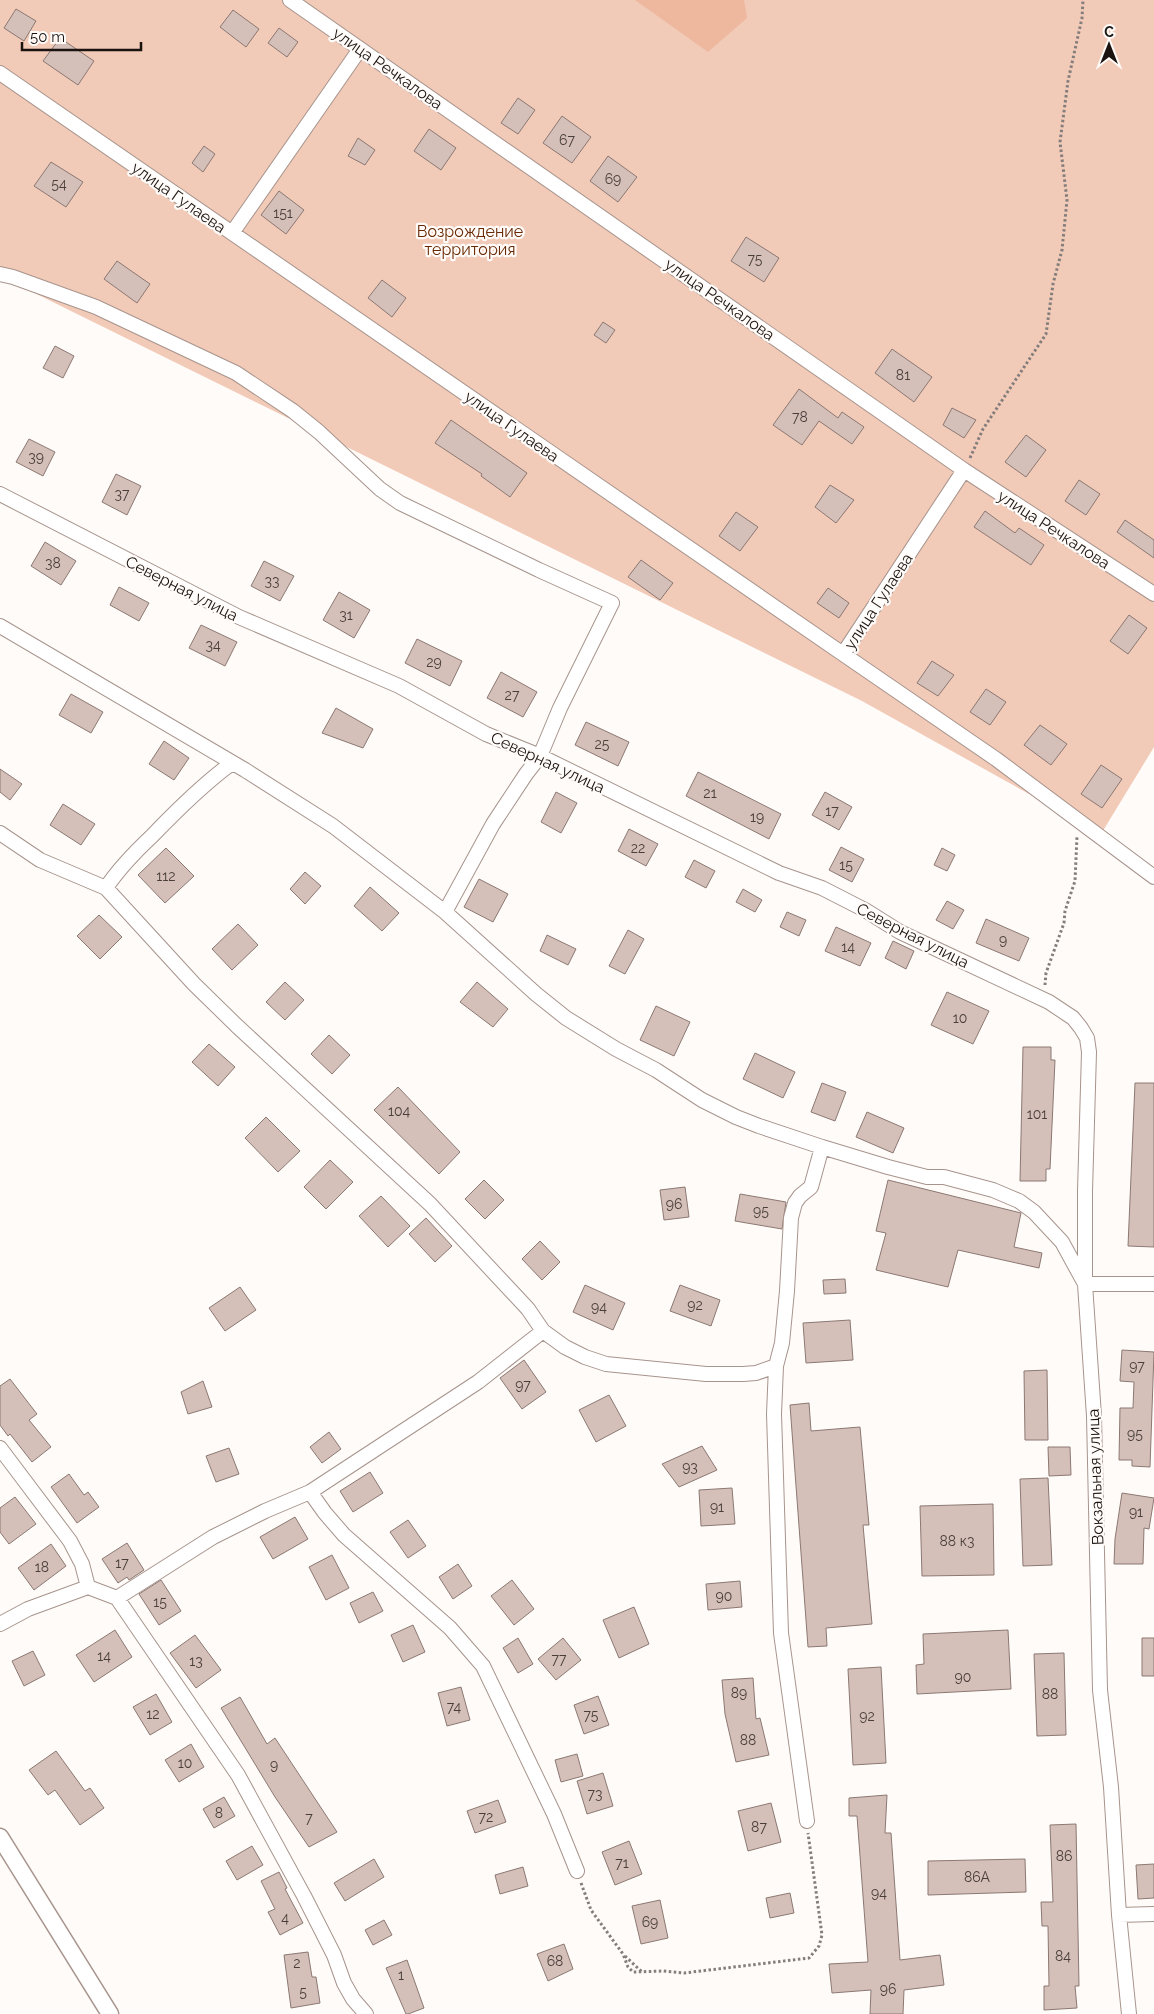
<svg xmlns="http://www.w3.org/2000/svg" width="1154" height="2014" viewBox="0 0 1154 2014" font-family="Raleway,sans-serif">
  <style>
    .green { fill: #f2cab8 }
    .forest { fill: #eeb89f }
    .building { fill: #d5c0b9; stroke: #8b7872 }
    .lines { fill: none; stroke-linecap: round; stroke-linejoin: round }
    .minor-casing { stroke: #a7948c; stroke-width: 16 }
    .tertiary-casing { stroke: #a7948c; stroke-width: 19 }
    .path { stroke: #837d7b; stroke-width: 3; stroke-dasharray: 2.5 2.5; stroke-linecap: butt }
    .minor { stroke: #fff; stroke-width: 14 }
    .tertiary { stroke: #fff; stroke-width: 16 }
    .labels { text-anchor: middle; stroke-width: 4.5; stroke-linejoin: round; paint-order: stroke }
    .number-label { font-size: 14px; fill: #493e3a }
    .street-label { font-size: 16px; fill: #1a1310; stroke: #fffbf9 }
    .park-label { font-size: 16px; fill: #692a03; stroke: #fffbf9 }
  </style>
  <rect width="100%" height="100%" fill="#fffbf9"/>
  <!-- green -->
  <path class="green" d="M0 0H1154V747L1101 834 862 701 0 276Z"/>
  <!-- forest -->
  <path class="forest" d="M635 0H744L747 18 708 52Z"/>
  <!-- building -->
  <path class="building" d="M16 9 36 21 24 41 4 28Z
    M233 10 259 29 246 47 220 27Z
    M279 28 298 42 287 57 268 43Z
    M60 38 94 61 78 85 43 61Z
    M518 98 535 110 518 134 501 123Z
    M562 116 591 137 572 163 543 143Z
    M429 129 456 148 441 170 414 151Z
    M358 138 375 150 365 165 348 156Z
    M204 146 215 154 203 172 192 163Z
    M608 156 637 177 618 202 590 181Z
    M51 162 83 182 66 207 34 186Z
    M279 191 304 210 286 234 261 215Z
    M746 237 779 258 764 282 731 261Z
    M117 261 150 284 137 303 104 279Z
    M382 280 406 298 392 317 368 298Z
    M603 322 615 330 606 343 594 335Z
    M55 346 74 356 63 378 43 368Z
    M892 349 932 377 914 402 875 373Z
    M799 389 838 418 842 412 864 427 852 444 819 421 802 445 773 425Z
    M952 408 976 420 964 438 943 425Z
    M451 420 527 473 510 497 481 476 482 474 435 443Z
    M1026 435 1046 450 1026 477 1005 462Z
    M29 439 55 452 43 476 16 462Z
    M116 474 141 486 127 515 102 502Z
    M1079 480 1100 494 1086 515 1065 501Z
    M830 485 854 500 836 523 815 507Z
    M985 511 1015 533 1019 528 1044 545 1031 565 974 527Z
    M736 512 758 527 740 551 719 536Z
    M1125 520 1154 540V558L1117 532Z
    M45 542 76 561 61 585 31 566Z
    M641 560 673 583 660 600 628 577Z
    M264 561 294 576 280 601 251 586Z
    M119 587 149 603 139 621 110 605Z
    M828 588 849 603 839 618 817 603Z
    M339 592 370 610 354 638 323 620Z
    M1129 615 1147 628 1128 654 1110 641Z
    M201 625 237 642 225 666 189 648Z
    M417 639 462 661 450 686 405 663Z
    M932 661 954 675 938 696 917 683Z
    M501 672 537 692 523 717 487 698Z
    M986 689 1006 702 990 725 970 712Z
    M71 694 103 712 91 733 59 715Z
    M336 708 373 729 363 748 322 733Z
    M586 722 629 742 618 766 575 745Z
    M1040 725 1067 744 1051 765 1024 745Z
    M164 741 189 758 174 780 149 764Z
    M1101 765 1122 779 1102 808 1081 794Z
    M0 769 22 784 10 800 0 792Z
    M698 772 781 814 769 839 686 796Z
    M556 792 577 803 561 833 541 822Z
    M825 792 852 807 839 830 812 815Z
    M63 804 95 824 81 845 50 825Z
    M629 829 658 844 646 866 618 851Z
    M841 847 864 859 852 882 829 870Z
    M166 848 194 876 165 903 138 875Z
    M942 848 955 855 947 871 934 865Z
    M694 860 715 871 706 888 685 877Z
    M305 872 321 886 305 904 290 889Z
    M479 879 508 894 493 922 464 907Z
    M370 887 399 913 382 931 354 906Z
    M743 889 762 900 755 912 736 902Z
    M947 901 964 910 953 929 936 920Z
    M787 912 806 920 799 936 780 927Z
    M99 915 122 937 100 959 77 936Z
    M986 919 1029 938 1019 961 976 943Z
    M238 924 258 945 232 970 212 949Z
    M836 927 871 943 860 966 825 951Z
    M628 930 644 939 625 974 609 966Z
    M547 935 576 949 568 965 540 951Z
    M893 941 914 951 906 969 885 958Z
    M285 982 304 1000 285 1020 266 1002Z
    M477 982 508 1009 493 1027 460 1002Z
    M947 992 989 1011 973 1044 931 1025Z
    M656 1006 690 1022 674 1056 640 1040Z
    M329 1035 350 1055 332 1074 311 1054Z
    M209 1044 235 1067 218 1086 192 1062Z
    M1023 1047H1051V1060H1055L1050 1169H1046V1181H1020Z
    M755 1053 795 1072 783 1098 743 1079Z
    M822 1083 846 1092 835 1121 811 1112Z
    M1135 1083H1154V1247L1128 1246Z
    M398 1087 460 1152 439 1174 374 1110Z
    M867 1112 904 1128 893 1153 856 1137Z
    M266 1117 300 1151 278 1172 245 1138Z
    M330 1160 353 1182 326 1209 304 1187Z
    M484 1180 504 1200 485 1219 465 1199Z
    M888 1180 1021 1213 1014 1247 1042 1253 1039 1268 958 1250 948 1287 876 1270 886 1233 876 1231Z
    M685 1187 689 1217 664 1220 660 1190Z
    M740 1194 786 1202 782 1229 735 1221Z
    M381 1196 410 1226 388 1247 359 1216Z
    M426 1218 452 1246 435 1262 409 1234Z
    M540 1241 560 1262 542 1280 522 1259Z
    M845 1279 846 1293 824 1294 823 1280Z
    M585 1285 625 1303 613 1330 573 1312Z
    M680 1285 720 1300 711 1326 670 1311Z
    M240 1287 256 1310 225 1331 209 1308Z
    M850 1320 853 1360 806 1363 803 1323Z
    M1122 1350 1154 1352 1150 1467 1132 1466V1460H1119L1120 1408H1133L1134 1382 1120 1381Z
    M524 1360 546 1392 522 1409 500 1378Z
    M1047 1370 1048 1440H1025L1024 1371Z
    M10 1379 37 1414 29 1420 51 1447 32 1462 10 1434 8 1436 0 1425V1386Z
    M203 1381 212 1407 188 1414 181 1392Z
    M609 1395 626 1426 596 1442 579 1410Z
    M809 1403 811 1431 860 1427 869 1525H863L872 1624 826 1628 827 1646 808 1647 790 1405Z
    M329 1432 341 1449 322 1463 310 1447Z
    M702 1446 717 1470 679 1487 662 1464Z
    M1048 1447H1070L1071 1475 1049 1476Z
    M229 1448 239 1474 216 1482 206 1456Z
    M370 1472 383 1493 353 1512 340 1491Z
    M69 1474 84 1495 88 1492 99 1507 77 1523 51 1487Z
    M1048 1478 1052 1565 1023 1566 1020 1479Z
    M732 1488 735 1524 701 1526 699 1490Z
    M1122 1493 1154 1498 1149 1529 1144 1528 1143 1564H1114L1115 1539Z
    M15 1497 36 1524 9 1544 0 1532V1508Z
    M993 1504 994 1575 922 1576 920 1506Z
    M295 1517 308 1539 273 1559 260 1537Z
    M408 1520 426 1546 408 1558 390 1532Z
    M127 1543 144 1570 129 1580 127 1577 118 1583 102 1559Z
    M51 1544 66 1566 34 1590 18 1568Z
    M332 1555 349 1588 326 1600 309 1567Z
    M458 1564 472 1586 453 1599 439 1577Z
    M161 1580 181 1611 159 1625 139 1594Z
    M512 1580 534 1609 514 1625 491 1596Z
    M740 1581 742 1607 708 1610 706 1584Z
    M373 1592 383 1611 359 1623 350 1603Z
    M634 1607 649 1644 619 1658 603 1620Z
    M413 1625 425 1652 403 1662 391 1635Z
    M115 1630 132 1657 94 1682 76 1655Z
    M1008 1630 1011 1689 917 1694 916 1665 924 1664 923 1634Z
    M195 1635 221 1670 196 1688 170 1653Z
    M518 1638 533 1664 518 1673 503 1648Z
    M563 1638 581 1660 556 1680 538 1659Z
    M1142 1638H1154V1676H1142Z
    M33 1651 45 1675 24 1686 12 1661Z
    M1064 1653 1066 1735 1037 1736 1034 1654Z
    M881 1667 886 1763 853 1765 848 1669Z
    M753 1678 756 1719 760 1718 769 1755 736 1762 725 1714 722 1680Z
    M461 1687 470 1720 447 1726 438 1693Z
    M156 1694 172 1722 150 1735 133 1707Z
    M598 1696 609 1725 584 1734 574 1705Z
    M240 1697 267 1744 275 1738 337 1832 309 1847 275 1797 221 1708Z
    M191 1744 204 1767 179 1782 165 1760Z
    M56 1751 85 1791 90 1788 104 1808 80 1825 55 1790 48 1795 29 1770Z
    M577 1754 583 1776 561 1782 555 1760Z
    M603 1773 613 1806 587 1814 577 1781Z
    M887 1795 885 1833H891L900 1960 940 1955 944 1985 904 1990 903 2014H870L871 1990 832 1993 829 1964 868 1962 857 1816H849V1798Z
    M224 1797 235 1816 214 1828 203 1809Z
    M498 1800 506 1822 475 1833 467 1811Z
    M771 1803 781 1842 748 1851 738 1811Z
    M1076 1824 1079 1986H1075L1077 2008 1044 2010V1986H1049L1048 1926H1042L1041 1902H1053L1050 1825Z
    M629 1841 642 1874 615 1885 602 1852Z
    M252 1846 263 1865 237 1880 226 1861Z
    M374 1859 384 1877 345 1901 334 1883Z
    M1025 1859 1026 1892 928 1895V1861Z
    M1154 1864V1898L1138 1899 1136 1865Z
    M523 1867 528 1886 500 1894 495 1875Z
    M279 1872 287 1888 285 1889 303 1923 280 1935 268 1912 275 1909 261 1881Z
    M790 1893 794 1913 770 1918 766 1898Z
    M660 1900 668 1938 641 1944 632 1906Z
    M384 1920 392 1935 373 1945 365 1930Z
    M564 1944 573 1969 548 1981 537 1954Z
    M308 1952 312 1977H316L320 2003 291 2008 284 1955Z
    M407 1960 424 2008 408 2014H406L386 1968Z"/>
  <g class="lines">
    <defs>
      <path id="minor" d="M290 0 964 470 1154 594
        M0 73 843 654 964 470
        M232 233 360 49
        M0 274 13 277 96 307 236 373 293 411 319 432 380 489 400 503 539 570 612 603 560 708 540 756 526 774 493 824 445 912
        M0 494 239 617 399 686 486 734 540 756 779 873 822 888 865 910 900 932 1049 1002 1073 1018 1081 1028 1087 1038 1089 1052 1085 1191V1284L1094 1416 1100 1690 1111 1787 1119 1915 1129 2014
        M0 626 245 770 333 826 445 912 536 994 566 1018 616 1049 656 1070 702 1100 736 1117 759 1126 822 1147
        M843 654 996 759 1154 877
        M0 833 40 860 106 888 194 984 237 1026 430 1204 528 1309 543 1331 565 1347 585 1357 606 1364 706 1374H743L756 1373 776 1366
        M106 888C119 868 135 852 152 836 177 810 203 784 232 763
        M0 1448 70 1541 82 1564 88 1587
        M310 1492 325 1513 344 1535 450 1628 483 1666 554 1814 577 1871
        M117 1598 238 1775 304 1896 334 1955 344 1983 353 1999 366 2014
        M0 1624 28 1609 88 1587 117 1598 213 1537 265 1511 310 1492 478 1382 543 1331
        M807 1821 781 1633 774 1414 776 1366 782 1343 787 1291 791 1218 795 1203 800 1196 811 1187 822 1147 888 1167 927 1177H944L993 1190 1019 1201 1034 1212 1062 1242 1085 1284H1154
        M1119 1915 1154 1914"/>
      <path id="tertiary" d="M0 1837 110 2014"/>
    </defs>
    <!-- minor casing -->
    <use href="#minor" class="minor-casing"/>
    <!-- tertiary casing -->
    <use href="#tertiary" class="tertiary-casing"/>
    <!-- path -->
    <path class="path" d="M970 458 983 429 1046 334 1053 284 1062 250 1067 200 1060 142 1068 81 1082 18 1083 0
      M1045 985 1046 973 1064 923 1065 911 1075 881 1077 836
      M581 1883 591 1910 623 1954 628 1967 633 1972 663 1971 684 1973 809 1958 819 1946 822 1935 808 1833
      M625 1956 642 1972"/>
    <!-- minor -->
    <use href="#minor" class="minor"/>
    <!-- tertiary -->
    <use href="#tertiary" class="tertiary"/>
  </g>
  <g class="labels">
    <!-- number labels -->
    <g class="number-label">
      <text x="567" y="145">67</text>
      <text x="613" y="184">69</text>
      <text x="59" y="189">54</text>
      <text x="283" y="218">151</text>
      <text x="755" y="264">75</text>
      <text x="903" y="380">81</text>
      <text x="800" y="422">78</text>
      <text x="36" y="462">39</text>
      <text x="122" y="499">37</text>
      <text x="53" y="568">38</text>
      <text x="272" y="586">33</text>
      <text x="346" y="620">31</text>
      <text x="213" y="650">34</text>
      <text x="434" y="667">29</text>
      <text x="512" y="700">27</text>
      <text x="602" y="749">25</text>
      <text x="710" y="798">21</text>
      <text x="832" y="816">17</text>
      <text x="757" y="822">19</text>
      <text x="638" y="853">22</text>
      <text x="846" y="870">15</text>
      <text x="166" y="881">112</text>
      <text x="1003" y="945">9</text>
      <text x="848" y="952">14</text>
      <text x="960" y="1023">10</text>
      <text x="399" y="1116">104</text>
      <text x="1037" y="1119">101</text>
      <text x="674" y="1209">96</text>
      <text x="761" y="1216">95</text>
      <text x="695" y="1310">92</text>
      <text x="599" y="1312">94</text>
      <text x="1137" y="1371">97</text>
      <text x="523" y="1390">97</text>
      <text x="1135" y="1439">95</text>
      <text x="690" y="1472">93</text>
      <text x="717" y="1512">91</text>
      <text x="1136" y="1517">91</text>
      <text x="957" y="1546">88 к3</text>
      <text x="122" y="1568">17</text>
      <text x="42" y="1572">18</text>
      <text x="724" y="1601">90</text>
      <text x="160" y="1607">15</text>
      <text x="104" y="1661">14</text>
      <text x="559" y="1664">77</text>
      <text x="196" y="1666">13</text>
      <text x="963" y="1682">90</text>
      <text x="739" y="1698">89</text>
      <text x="1050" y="1699">88</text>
      <text x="454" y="1712">74</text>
      <text x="153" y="1719">12</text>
      <text x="591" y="1720">75</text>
      <text x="867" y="1721">92</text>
      <text x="748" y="1745">88</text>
      <text x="185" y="1768">10</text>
      <text x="274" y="1770">9</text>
      <text x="595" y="1799">73</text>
      <text x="219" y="1818">8</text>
      <text x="486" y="1822">72</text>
      <text x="309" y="1823">7</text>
      <text x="759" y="1832">87</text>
      <text x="1064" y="1861">86</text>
      <text x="622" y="1868">71</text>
      <text x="977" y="1882">86А</text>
      <text x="879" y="1898">94</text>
      <text x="285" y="1923">4</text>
      <text x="650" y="1927">69</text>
      <text x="1063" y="1961">84</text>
      <text x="555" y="1966">68</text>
      <text x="297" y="1968">2</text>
      <text x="401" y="1980">1</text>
      <text x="888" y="1994">96</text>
      <text x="303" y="1997">5</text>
    </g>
    <!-- street labels -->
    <g class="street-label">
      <text transform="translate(388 68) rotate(35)" y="6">улица Речкалова</text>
      <text transform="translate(179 197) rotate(35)" y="6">улица Гулаева</text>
      <text transform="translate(720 299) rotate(35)" y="6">улица Речкалова</text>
      <text transform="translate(512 426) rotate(35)" y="6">улица Гулаева</text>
      <text transform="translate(1054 529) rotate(33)" y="6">улица Речкалова</text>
      <text transform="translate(182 588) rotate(27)" y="6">Северная улица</text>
      <text transform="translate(878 601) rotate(-57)" y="6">улица Гулаева</text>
      <text transform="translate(548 762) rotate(25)" y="6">Северная улица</text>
      <text transform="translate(913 935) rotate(27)" y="6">Северная улица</text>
      <text transform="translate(1095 1477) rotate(-92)" y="6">Вокзальная улица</text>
    </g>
    <!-- park labels -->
    <g class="park-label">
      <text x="470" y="237">Возрождение<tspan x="470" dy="18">территория</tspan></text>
    </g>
  </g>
  <!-- north arrow -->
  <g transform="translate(1109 45)" stroke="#fffbf9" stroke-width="4" paint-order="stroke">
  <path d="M0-4L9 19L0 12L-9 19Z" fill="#1a1310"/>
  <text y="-8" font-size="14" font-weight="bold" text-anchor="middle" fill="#1a1310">С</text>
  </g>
  <!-- scale -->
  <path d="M22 42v8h119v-8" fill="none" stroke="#1a1310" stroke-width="2.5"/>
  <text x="30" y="42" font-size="15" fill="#1a1310" stroke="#fffbf9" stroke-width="4" paint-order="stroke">50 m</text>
</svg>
